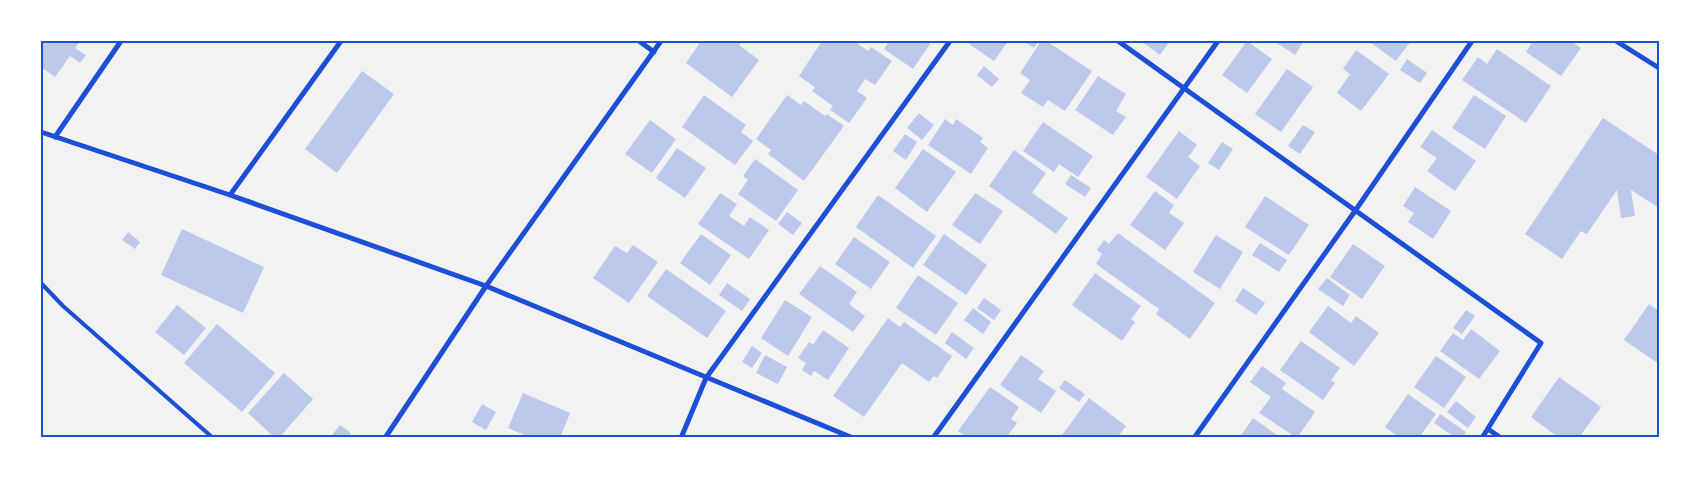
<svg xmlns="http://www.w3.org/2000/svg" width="1700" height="479" viewBox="0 0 1700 479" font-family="Georgia,serif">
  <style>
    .building { fill: #bdc9ec }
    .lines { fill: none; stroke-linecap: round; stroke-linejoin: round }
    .service { stroke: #1d4ed8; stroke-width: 4 }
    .minor { stroke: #1d4ed8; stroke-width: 5 }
    .neatline { fill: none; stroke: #1d4ed8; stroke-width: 2 }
  </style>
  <rect width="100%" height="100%" fill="#f2f2f2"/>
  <!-- building -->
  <path class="building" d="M42 41H80L75 48 86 55 80 63 70 56 55 77 41 67Z
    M701 41H742L739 45 759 60 732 97 686 63Z
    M822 41H854L868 51 871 47 892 61 875 85 865 79 857 91 867 98 849 123 830 110 833 106 812 91 815 87 799 76Z
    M889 41H927L930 44 913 69 884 49Z
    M971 41H1008L994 61 969 44Z
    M1027 41H1039L1034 48 1026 43Z
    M1041 41H1046L1092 71 1065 111 1048 100 1043 107 1021 93 1030 80 1020 73Z
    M1141 41H1170L1160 55Z
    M1247 41 1272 59 1247 93 1222 75Z
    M1274 41H1304L1295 55Z
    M1372 41H1411L1396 61 1371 43Z
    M1533 41H1571L1581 48 1561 76 1526 52Z
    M1497 49 1551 86 1526 123 1462 80 1478 57 1487 64Z
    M1356 50 1389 74 1361 111 1337 93 1350 74 1343 69Z
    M1407 59 1427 73 1420 83 1400 70Z
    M984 66 999 79 992 87 977 75Z
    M1287 69 1313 87 1281 132 1255 114Z
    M362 71 394 94 337 173 305 149Z
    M1098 76 1126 94 1116 111 1126 117 1113 135 1075 110Z
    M704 95 746 125 741 132 753 141 735 165 682 127Z
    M787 95 801 105 804 101 825 116 827 114 844 126 804 181 768 154 771 150 756 139Z
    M1474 95 1506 116 1485 149 1452 128Z
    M919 113 934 125 922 140 907 128Z
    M1603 118 1659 155V208L1631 190 1635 216 1621 218 1617 190 1587 234 1581 231 1562 259 1525 234Z
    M945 119 953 125 956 119 983 138 980 142 988 148 971 174 928 145Z
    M650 120 676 139 652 173 625 154Z
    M1043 122 1093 156 1078 177 1059 164 1054 172 1023 151Z
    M1303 125 1315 132 1300 154 1288 146Z
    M1432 130 1476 161 1455 191 1427 171 1437 158 1420 147Z
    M1179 131 1197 145 1188 157 1200 166 1177 199 1146 177Z
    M905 134 917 142 906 160 893 151Z
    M1222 142 1233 149 1219 170 1208 163Z
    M677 148 706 168 685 198 656 178Z
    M923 149 956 172 927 212 895 188Z
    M1014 150 1046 173 1032 193 1068 218 1056 234 989 186Z
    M755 159 798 190 776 221 738 194 748 180 743 176Z
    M1071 175 1091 188 1085 197 1065 184Z
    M1415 187 1451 211 1433 239 1408 222 1414 213 1403 206Z
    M1155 191 1174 205 1169 213 1184 223 1165 250 1130 225Z
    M720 193 737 204 729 216 744 226 750 217 769 230 749 259 698 224Z
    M975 193 1003 211 980 244 952 225Z
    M878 195 936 236 913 268 856 227Z
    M1265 196 1309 225 1289 255 1245 227Z
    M787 212 802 223 793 235 778 224Z
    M182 229 264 267 243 313 161 275Z
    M128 232 140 242 135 249 122 240Z
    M1118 233 1215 303 1190 339 1156 314 1159 309 1096 264 1102 254 1097 250 1104 240 1109 244Z
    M701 234 731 255 710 285 680 263Z
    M944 234 987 265 966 295 923 265Z
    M1216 235 1243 252 1220 289 1193 272Z
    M854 237 890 262 871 289 835 264Z
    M1260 243 1287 260 1279 272 1252 255Z
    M1353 244 1385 266 1362 299 1330 277Z
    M633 245 658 262 629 303 593 278 615 246 627 253Z
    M820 266 857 292 849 304 865 316 853 332 799 294Z
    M666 269 726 311 707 338 647 296Z
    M1095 273 1141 306 1131 319 1135 322 1122 341 1072 305Z
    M918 275 958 303 936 335 896 308Z
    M1327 278 1350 295 1343 306 1318 289Z
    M727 283 750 299 742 311 719 295Z
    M1243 288 1265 303 1256 315 1235 301Z
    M984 298 1001 310 994 320 977 308Z
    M785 300 812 317 788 356 761 338Z
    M1649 304 1659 311V364L1624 340Z
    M177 305 206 328 184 355 155 332Z
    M1328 306 1351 323 1356 316 1379 333 1354 366 1309 332Z
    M973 308 991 322 983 334 964 320Z
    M1466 310 1475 316 1462 334 1453 328Z
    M888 318 900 327 904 322 952 356 937 378 934 376 929 382 902 363 864 417 833 396Z
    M217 324 275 373 242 412 184 363Z
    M1471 329 1500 351 1479 379 1440 351 1453 333 1463 340Z
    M823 330 849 348 828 380 814 371 811 376 802 370 806 363 798 358 809 342 813 345Z
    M952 332 974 348 966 359 945 343Z
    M1301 341 1340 368 1331 380 1335 383 1323 400 1280 370Z
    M752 346 762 353 752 368 742 362Z
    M765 355 787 367 778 384 756 373Z
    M1021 355 1044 371 1038 379 1056 391 1041 413 1000 385Z
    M1436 356 1466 377 1444 408 1414 387Z
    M1262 366 1286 383 1282 389 1315 412 1297 438 1259 413 1271 397 1250 382Z
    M284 373 313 399 279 438H275L248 413Z
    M1559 377 1601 407 1579 438H1559L1531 417Z
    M1065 380 1085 394 1079 402 1059 388Z
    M990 387 1019 407 1011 419 1017 423 1006 438H968L958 431Z
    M523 393 570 413 560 438H531L508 428Z
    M1408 394 1436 414 1419 438H1400L1385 427Z
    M1089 398 1126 426 1117 438H1060Z
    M1456 401 1476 417 1468 428 1447 412Z
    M482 404 496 412 486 430 472 422Z
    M1440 414 1466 432 1462 438H1456L1434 423Z
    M1253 418 1281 438H1239Z
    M340 425 351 433 347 438H330Z"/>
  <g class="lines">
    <!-- service -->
    <path class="service" d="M41 283 63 306 213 438"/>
    <!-- minor -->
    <path class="minor" d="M639 41 654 52
      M1118 41 1541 343 1482 438
      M1616 41 1659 68
      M41 132 230 195 486 286 853 438
      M55 137 121 41
      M230 195 341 41
      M1488 429 1501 438
      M385 438 486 286 661 41
      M681 438 706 378 950 41
      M933 438 1218 41
      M1194 438 1355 211 1472 41"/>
  </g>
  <!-- border -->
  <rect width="1700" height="479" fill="none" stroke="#ffffff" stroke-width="85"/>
  <rect x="42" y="42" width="1616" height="394" class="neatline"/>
</svg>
